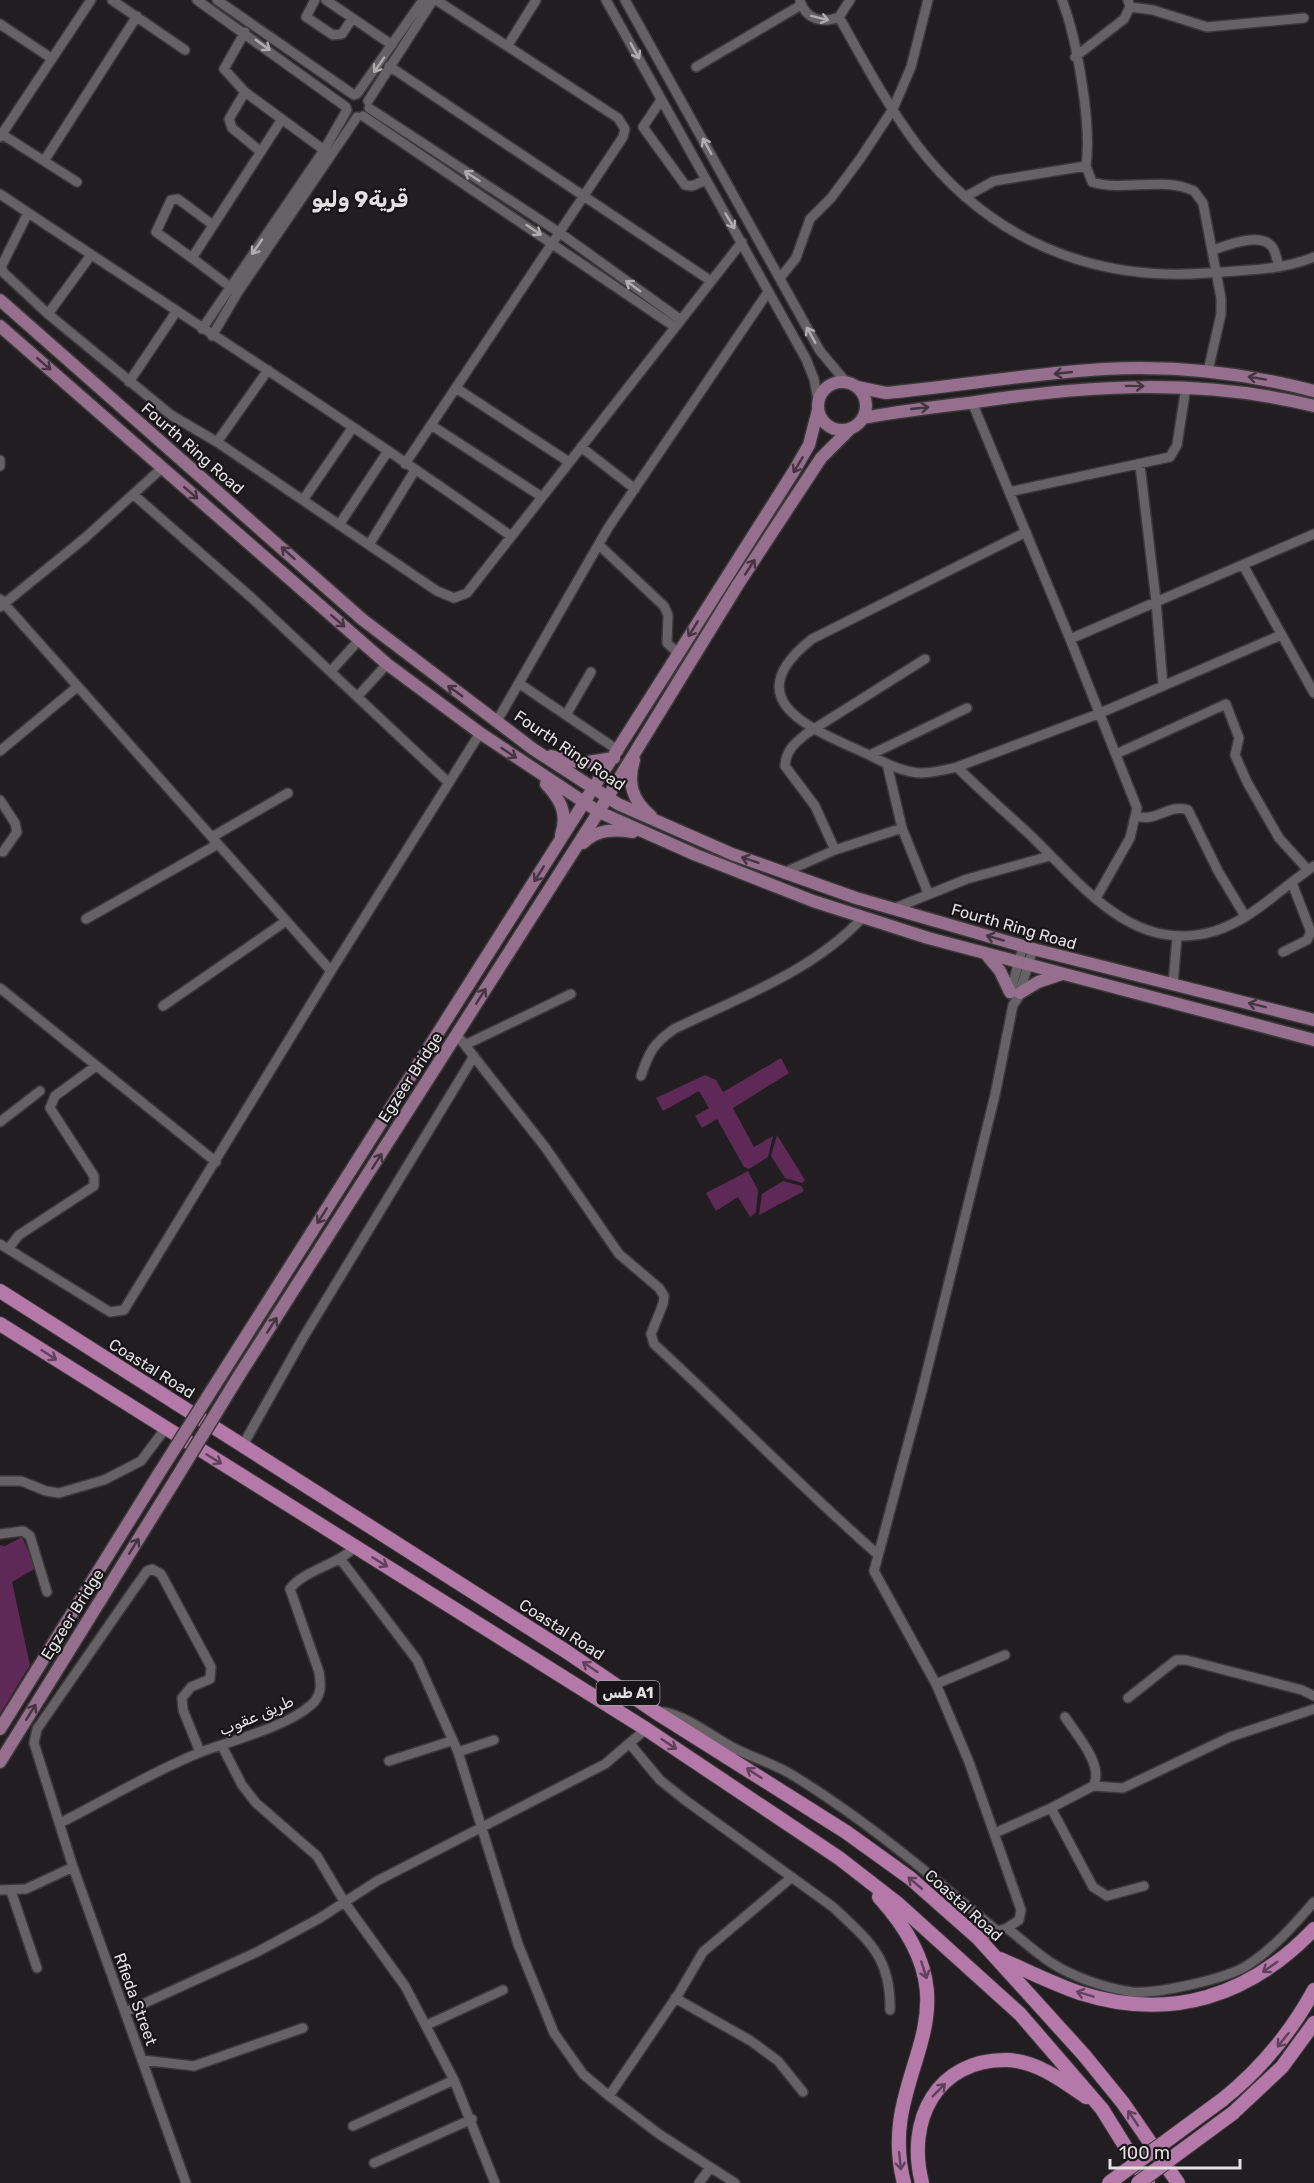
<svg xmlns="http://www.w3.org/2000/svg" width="1314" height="2183" viewBox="0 0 1314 2183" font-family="Rubik,'Noto Sans Arabic',sans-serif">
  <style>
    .green { fill: #5e2956 }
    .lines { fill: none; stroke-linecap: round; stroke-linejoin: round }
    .minor-casing { stroke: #3a3839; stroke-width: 12 }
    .major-casing { stroke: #3a3839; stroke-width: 15 }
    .highway-casing { stroke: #3a3839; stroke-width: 16 }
    .minor { stroke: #656164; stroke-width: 9 }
    .major { stroke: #956f8d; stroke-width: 12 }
    .highway { stroke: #b579a9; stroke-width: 14 }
    .major-bridge-casing { stroke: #3a3839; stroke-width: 15; stroke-linecap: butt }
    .highway-bridge-casing { stroke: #3a3839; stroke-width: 16; stroke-linecap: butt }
    .major-bridge { stroke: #956f8d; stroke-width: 12 }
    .highway-bridge { stroke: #b579a9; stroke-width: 14 }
    .oneway { stroke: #b0adaf }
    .oneway2 { stroke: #443440 }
    .oneway3 { stroke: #5f4159 }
    .labels { text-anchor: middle; stroke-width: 4.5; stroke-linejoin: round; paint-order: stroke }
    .shield { fill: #181417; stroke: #a5a3a4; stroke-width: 1.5 }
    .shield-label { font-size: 15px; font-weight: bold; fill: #e2e0e1 }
    .street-label { font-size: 16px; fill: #e2e0e1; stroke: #181417 }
    .district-label { font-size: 22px; font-weight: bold; fill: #e2e0e1; stroke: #181417 }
  </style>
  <rect width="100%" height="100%" fill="#211d20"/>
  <!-- green -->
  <path class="green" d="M781 1058 789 1073 733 1108 754 1147 773 1136 768 1157 749 1169 744 1167 717 1119 702 1128 695 1116 709 1108 699 1091 663 1111 656 1098 705 1075 716 1080 723 1092Z
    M777 1135 805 1180 802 1183 785 1178 771 1156Z
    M748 1171 758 1190 756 1212 750 1217 738 1197 716 1211 706 1193Z
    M783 1181 801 1186 804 1191 759 1215 762 1194Z
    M22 1537 36 1568 12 1582 30 1665 0 1714V1545L5 1546Z"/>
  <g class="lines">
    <defs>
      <path id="minor" d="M112 0 185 50
        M197 0 346 107
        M217 0 354 95
        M315 0 306 17 333 35 342 34 352 19
        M326 0 392 45
        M606 0 806 359 814 379 818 400
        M625 0 820 351 846 382
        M1062 0C1077 39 1092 125 1086 166
        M800 1C806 19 822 24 839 17L850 0
        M1130 7 1153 10 1207 27 1304 18
        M839 17C863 60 887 105 917 145 988 238 1090 282 1207 273 1243 270 1280 271 1314 257
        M0 24 51 58
        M508 45 536 0
        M1075 57 1124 19 1130 7 1128 0
        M389 66 711 281
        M696 67 801 5
        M245 92 224 69 245 32
        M357 94 423 0
        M368 101 433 0
        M369 108 560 233 681 320
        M363 116 675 327
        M643 127 685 185 692 186 706 180
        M643 127 661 100
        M0 133 77 182
        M0 137 91 0
        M261 152 232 128 229 119 245 92 328 153
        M44 161 137 16
        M0 194C170 308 344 417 511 536
        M965 197 994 181 1086 166 1092 182C1124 192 1163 176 1194 191L1203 203 1221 298V314L1208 371
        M28 213 1 267 4 273 48 314 171 415 217 442 437 591 454 598 467 593 742 242
        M1213 250C1228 245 1262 231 1273 248 1276 253 1277 261 1279 267
        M192 258 156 232 171 200 178 199 213 225
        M780 278 796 258 810 219 831 198 860 159 893 109 911 67 928 0
        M233 289 192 258 282 119
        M48 314 91 255
        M202 329 324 150 347 110
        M212 336 238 292 357 117
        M129 382 176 312
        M456 388 569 462
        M972 402 1070 639 1137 808 1130 838 1096 898
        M431 425 542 497
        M217 442 268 370
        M581 447 635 489
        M0 460V466
        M405 464 623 137 625 129 618 118 436 0
        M1140 465 1156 601 1163 686
        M1009 492 1170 457 1177 445 1186 387
        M134 495 253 599 449 783
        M303 500 353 427
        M339 525 388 451
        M1026 532 812 639C740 696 801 725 856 749 877 758 898 772 921 773 933 773 945 770 957 767L1098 714 1281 635
        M369 545 415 470
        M599 545 664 606 668 615 667 643 678 653
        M1243 565 1314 693
        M0 599 331 971
        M0 607 86 537 162 468
        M1070 639 1314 534
        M331 671 359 640
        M520 684 619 751
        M358 696 387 664
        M566 715 591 672
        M497 721 608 528 768 292
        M0 751 77 687
        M1116 754 1226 704 1239 738 1235 755 1247 782 1279 838 1308 870
        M870 755 967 708
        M887 764 902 828 928 893
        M957 767C980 790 1004 811 1028 833 1081 883 1132 956 1215 931 1253 919 1282 887 1314 866
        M0 800 15 823 17 832 3 852
        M1137 816C1155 823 1170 803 1188 810L1218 871 1245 916
        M212 837 288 793
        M835 850 815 806 785 766C786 750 795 743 806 734L925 659
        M785 872 835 850 902 828
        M895 908 967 879 1050 856
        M86 919 218 844
        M1283 952 1307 940 1311 932 1292 883
        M1173 984 1177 937
        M0 988 216 1162
        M1010 994 1023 946
        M163 1006 286 921
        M457 1035 545 1147 619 1254 659 1288 664 1296 663 1304 651 1334 654 1344C729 1413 800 1486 876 1553
        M465 1045 571 994
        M641 1076C649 1052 653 1044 674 1029 738 998 814 971 863 917
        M0 1122 40 1091
        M0 1244 110 1312 124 1310 331 971 480 733
        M8 1249 19 1235 94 1186V1176L50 1108 55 1096 96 1066
        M243 1445 303 1338 474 1056
        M0 1481H21L46 1491 59 1493 104 1480 141 1461 165 1429
        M0 1534 23 1531 30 1536 47 1592
        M341 1560 417 1660 458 1752 518 1944 554 2033 583 2074 609 2096 659 2134 735 2183
        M936 1684 1005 1655
        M1128 1698 1176 1660H1186L1302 1690 1314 1696
        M663 1712C687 1716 710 1735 732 1747 752 1758 774 1763 794 1776 867 1821 932 1876 997 1931
        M630 1744 660 1780 685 1800 833 1907C869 1941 891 1957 890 2010
        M222 1746 242 1785 256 1803 317 1856 345 1903 405 1986 454 2080 495 2183
        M458 1752 494 1740
        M389 1761 451 1741
        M1093 1786 1123 1788 1230 1737 1314 1709
        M1051 1808 1093 1887 1107 1896 1144 1886
        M60 1823C106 1800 153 1771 201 1752 231 1741 288 1726 311 1705 322 1696 321 1684 319 1672L290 1589C302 1571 338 1565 355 1547
        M995 1833 1051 1808 1093 1786C1105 1766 1076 1734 1065 1717
        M0 1890 26 1889 73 1867
        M11 1891 37 1968
        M1007 1928C1021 1939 1035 1952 1050 1962 1073 1977 1105 1988 1132 1992 1157 1994 1227 1979 1248 1965 1274 1948 1294 1925 1314 1902
        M978 1938 1007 1928 1019 1920 1021 1910 969 1762 936 1684 874 1571 921 1395 995 1095 1013 1005 1018 998 1033 949
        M675 1998 751 2041 778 2061 803 2092
        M125 2012 257 1952 320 1918 377 1881 605 1764 646 1729
        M427 2025 503 1990
        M142 2060 194 2066 303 2028
        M609 2096 679 1993 703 1952 792 1877
        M353 2126 454 2080
        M374 2163 472 2119
        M186 2183 73 1867 34 1743 37 1729 132 1592 147 1571 152 1569 161 1574 211 1667 210 1679 191 1687 182 1698 183 1710 200 1752
        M699 2183 710 2168"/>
      <path id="major" d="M0 300 363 620 533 749 618 804 732 854 856 898 1033 949 1314 1020
        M0 326 387 664 480 733 599 812 696 855 813 901 928 938 1314 1040
        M818 406a24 24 0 1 1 48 0a24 24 0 1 1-48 0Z
        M857 387 886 393C959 386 1032 373 1105 369 1176 365 1245 373 1314 391
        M863 418C900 411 937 407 975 402 1089 385 1201 378 1314 406
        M551 756 581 763 614 758
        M634 760C627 783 632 800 651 816
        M546 784C561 800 568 814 561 835
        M583 843C598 829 614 829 633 832
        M986 954 1000 971 1010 992
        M1020 993 1038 982 1062 974
        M227 1366 794 471 809 445 818 410
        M240 1374 596 816 737 586 821 458 851 428
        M0 1729 158 1475
        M0 1762 172 1485"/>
      <path id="highway" d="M0 1291 564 1650 654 1711 846 1832 910 1878 978 1938 1084 2055 1123 2103 1178 2183
        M0 1324 646 1729 839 1858 897 1903 1020 2014 1102 2109 1148 2183
        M879 1897C988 2017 874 2068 904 2183
        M1000 1959C1026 1970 1053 1984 1080 1993 1171 2022 1250 1996 1314 1929
        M1222 2100C1261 2069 1290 2034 1314 1990
        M1233 2113 1282 2067 1314 2023
        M922 2183C906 2121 936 2059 1007 2060 1037 2061 1063 2081 1086 2097"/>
    </defs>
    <!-- minor casing -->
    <use href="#minor" class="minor-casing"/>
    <!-- major casing -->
    <use href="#major" class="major-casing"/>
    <!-- highway casing -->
    <use href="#highway" class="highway-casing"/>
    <!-- minor -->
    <use href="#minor" class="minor"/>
    <!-- major -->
    <use href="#major" class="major"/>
    <!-- highway -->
    <use href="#highway" class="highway"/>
    <defs>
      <path id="major-bridge" d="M158 1475 227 1366
        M172 1485 240 1374"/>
      <path id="highway-bridge" d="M1109 2183 1222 2100
        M1138 2183 1233 2113"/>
    </defs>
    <!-- major-bridge casing -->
    <use href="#major-bridge" class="major-bridge-casing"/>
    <!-- highway-bridge casing -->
    <use href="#highway-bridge" class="highway-bridge-casing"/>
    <!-- major-bridge -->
    <use href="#major-bridge" class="major-bridge"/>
    <!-- highway-bridge -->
    <use href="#highway-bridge" class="highway-bridge"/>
  </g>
  <!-- one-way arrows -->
  <defs><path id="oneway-shaft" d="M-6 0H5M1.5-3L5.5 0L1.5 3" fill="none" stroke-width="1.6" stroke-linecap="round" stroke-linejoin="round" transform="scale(1.5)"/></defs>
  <g class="oneway">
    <use href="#oneway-shaft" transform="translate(820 18) rotate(14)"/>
    <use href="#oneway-shaft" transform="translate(263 45) rotate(36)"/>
    <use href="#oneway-shaft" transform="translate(635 51) rotate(61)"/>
    <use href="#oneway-shaft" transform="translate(379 65) rotate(125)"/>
    <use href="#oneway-shaft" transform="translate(707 146) rotate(-119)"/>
    <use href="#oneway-shaft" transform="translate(472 176) rotate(-147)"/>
    <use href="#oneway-shaft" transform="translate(730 221) rotate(59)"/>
    <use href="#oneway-shaft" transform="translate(534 230) rotate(34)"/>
    <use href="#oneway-shaft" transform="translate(257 247) rotate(124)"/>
    <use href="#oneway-shaft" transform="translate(633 286) rotate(-144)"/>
    <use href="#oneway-shaft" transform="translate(811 335) rotate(-119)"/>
  </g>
  <g class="oneway2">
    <use href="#oneway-shaft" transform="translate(44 364) rotate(41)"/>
    <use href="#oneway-shaft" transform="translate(1063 373) rotate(174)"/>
    <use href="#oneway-shaft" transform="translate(1257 378) rotate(-170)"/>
    <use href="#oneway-shaft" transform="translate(1135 386) rotate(1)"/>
    <use href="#oneway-shaft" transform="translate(920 408) rotate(-6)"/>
    <use href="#oneway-shaft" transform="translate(798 465) rotate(121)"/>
    <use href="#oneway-shaft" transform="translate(191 493) rotate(41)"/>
    <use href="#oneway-shaft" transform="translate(288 553) rotate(-138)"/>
    <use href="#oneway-shaft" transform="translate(750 567) rotate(-57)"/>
    <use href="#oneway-shaft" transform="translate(338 621) rotate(41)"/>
    <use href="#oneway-shaft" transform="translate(693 629) rotate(122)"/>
    <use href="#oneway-shaft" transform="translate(455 691) rotate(-144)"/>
    <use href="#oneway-shaft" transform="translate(509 753) rotate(34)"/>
    <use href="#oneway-shaft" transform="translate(750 860) rotate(-161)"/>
    <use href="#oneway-shaft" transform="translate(539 874) rotate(122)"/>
    <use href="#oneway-shaft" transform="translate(995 938) rotate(-164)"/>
    <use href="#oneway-shaft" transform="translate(481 996) rotate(-58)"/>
    <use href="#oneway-shaft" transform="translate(1257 1005) rotate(-166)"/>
    <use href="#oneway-shaft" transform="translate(377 1161) rotate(-57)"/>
    <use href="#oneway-shaft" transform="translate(322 1216) rotate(122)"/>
    <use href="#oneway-shaft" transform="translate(272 1325) rotate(-57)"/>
    <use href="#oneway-shaft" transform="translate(134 1546) rotate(-58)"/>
    <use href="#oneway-shaft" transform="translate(31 1712) rotate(-58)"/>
  </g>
  <g class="oneway3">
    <use href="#oneway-shaft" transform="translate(49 1355) rotate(33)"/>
    <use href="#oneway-shaft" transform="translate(214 1459) rotate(32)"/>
    <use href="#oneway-shaft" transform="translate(380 1562) rotate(32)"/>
    <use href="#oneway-shaft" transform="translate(590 1667) rotate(-146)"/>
    <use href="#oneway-shaft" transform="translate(669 1744) rotate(34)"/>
    <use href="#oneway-shaft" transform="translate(754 1773) rotate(-147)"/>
    <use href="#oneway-shaft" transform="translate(915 1883) rotate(-140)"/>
    <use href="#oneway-shaft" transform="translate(1270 1967) rotate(145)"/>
    <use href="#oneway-shaft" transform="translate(924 1970) rotate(72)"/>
    <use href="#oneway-shaft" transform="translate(1085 1994) rotate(-163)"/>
    <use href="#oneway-shaft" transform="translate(1283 2040) rotate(129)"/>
    <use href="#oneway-shaft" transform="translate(939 2090) rotate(-45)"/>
    <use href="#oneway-shaft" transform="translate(1133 2118) rotate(-124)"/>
    <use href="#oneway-shaft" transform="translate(900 2161) rotate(84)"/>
  </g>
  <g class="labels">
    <!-- shield labels -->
    <rect class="shield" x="596.5" y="1681" width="63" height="24" rx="4.5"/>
    <g class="shield-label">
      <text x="628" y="1698">طس A1</text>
    </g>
    <!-- street labels -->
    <g class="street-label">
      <text transform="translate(193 448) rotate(41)" y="6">Fourth Ring Road</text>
      <text transform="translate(570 750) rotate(34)" y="6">Fourth Ring Road</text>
      <text transform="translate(1014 926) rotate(16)" y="6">Fourth Ring Road</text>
      <text transform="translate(410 1077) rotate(-57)" y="6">Egzeer Bridge</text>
      <text transform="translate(152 1368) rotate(32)" y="6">Coastal Road</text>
      <text transform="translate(72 1614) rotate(-58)" y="6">Egzeer Bridge</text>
      <text transform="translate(562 1629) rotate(33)" y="6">Coastal Road</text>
      <text transform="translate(256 1715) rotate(-23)" y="6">طريق عقوب</text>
      <text transform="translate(964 1905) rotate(42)" y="6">Coastal Road</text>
      <text transform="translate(136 1999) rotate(70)" y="6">Rfieda Street</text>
    </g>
    <!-- district labels -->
    <g class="district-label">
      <text x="360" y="207">قرية9 وليو</text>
    </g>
  </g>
  <!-- scale -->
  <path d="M1110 2159v9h130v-9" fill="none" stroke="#e2e0e1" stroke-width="3"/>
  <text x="1119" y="2159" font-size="18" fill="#e2e0e1" stroke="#181417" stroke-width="4.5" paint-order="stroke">100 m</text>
</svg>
